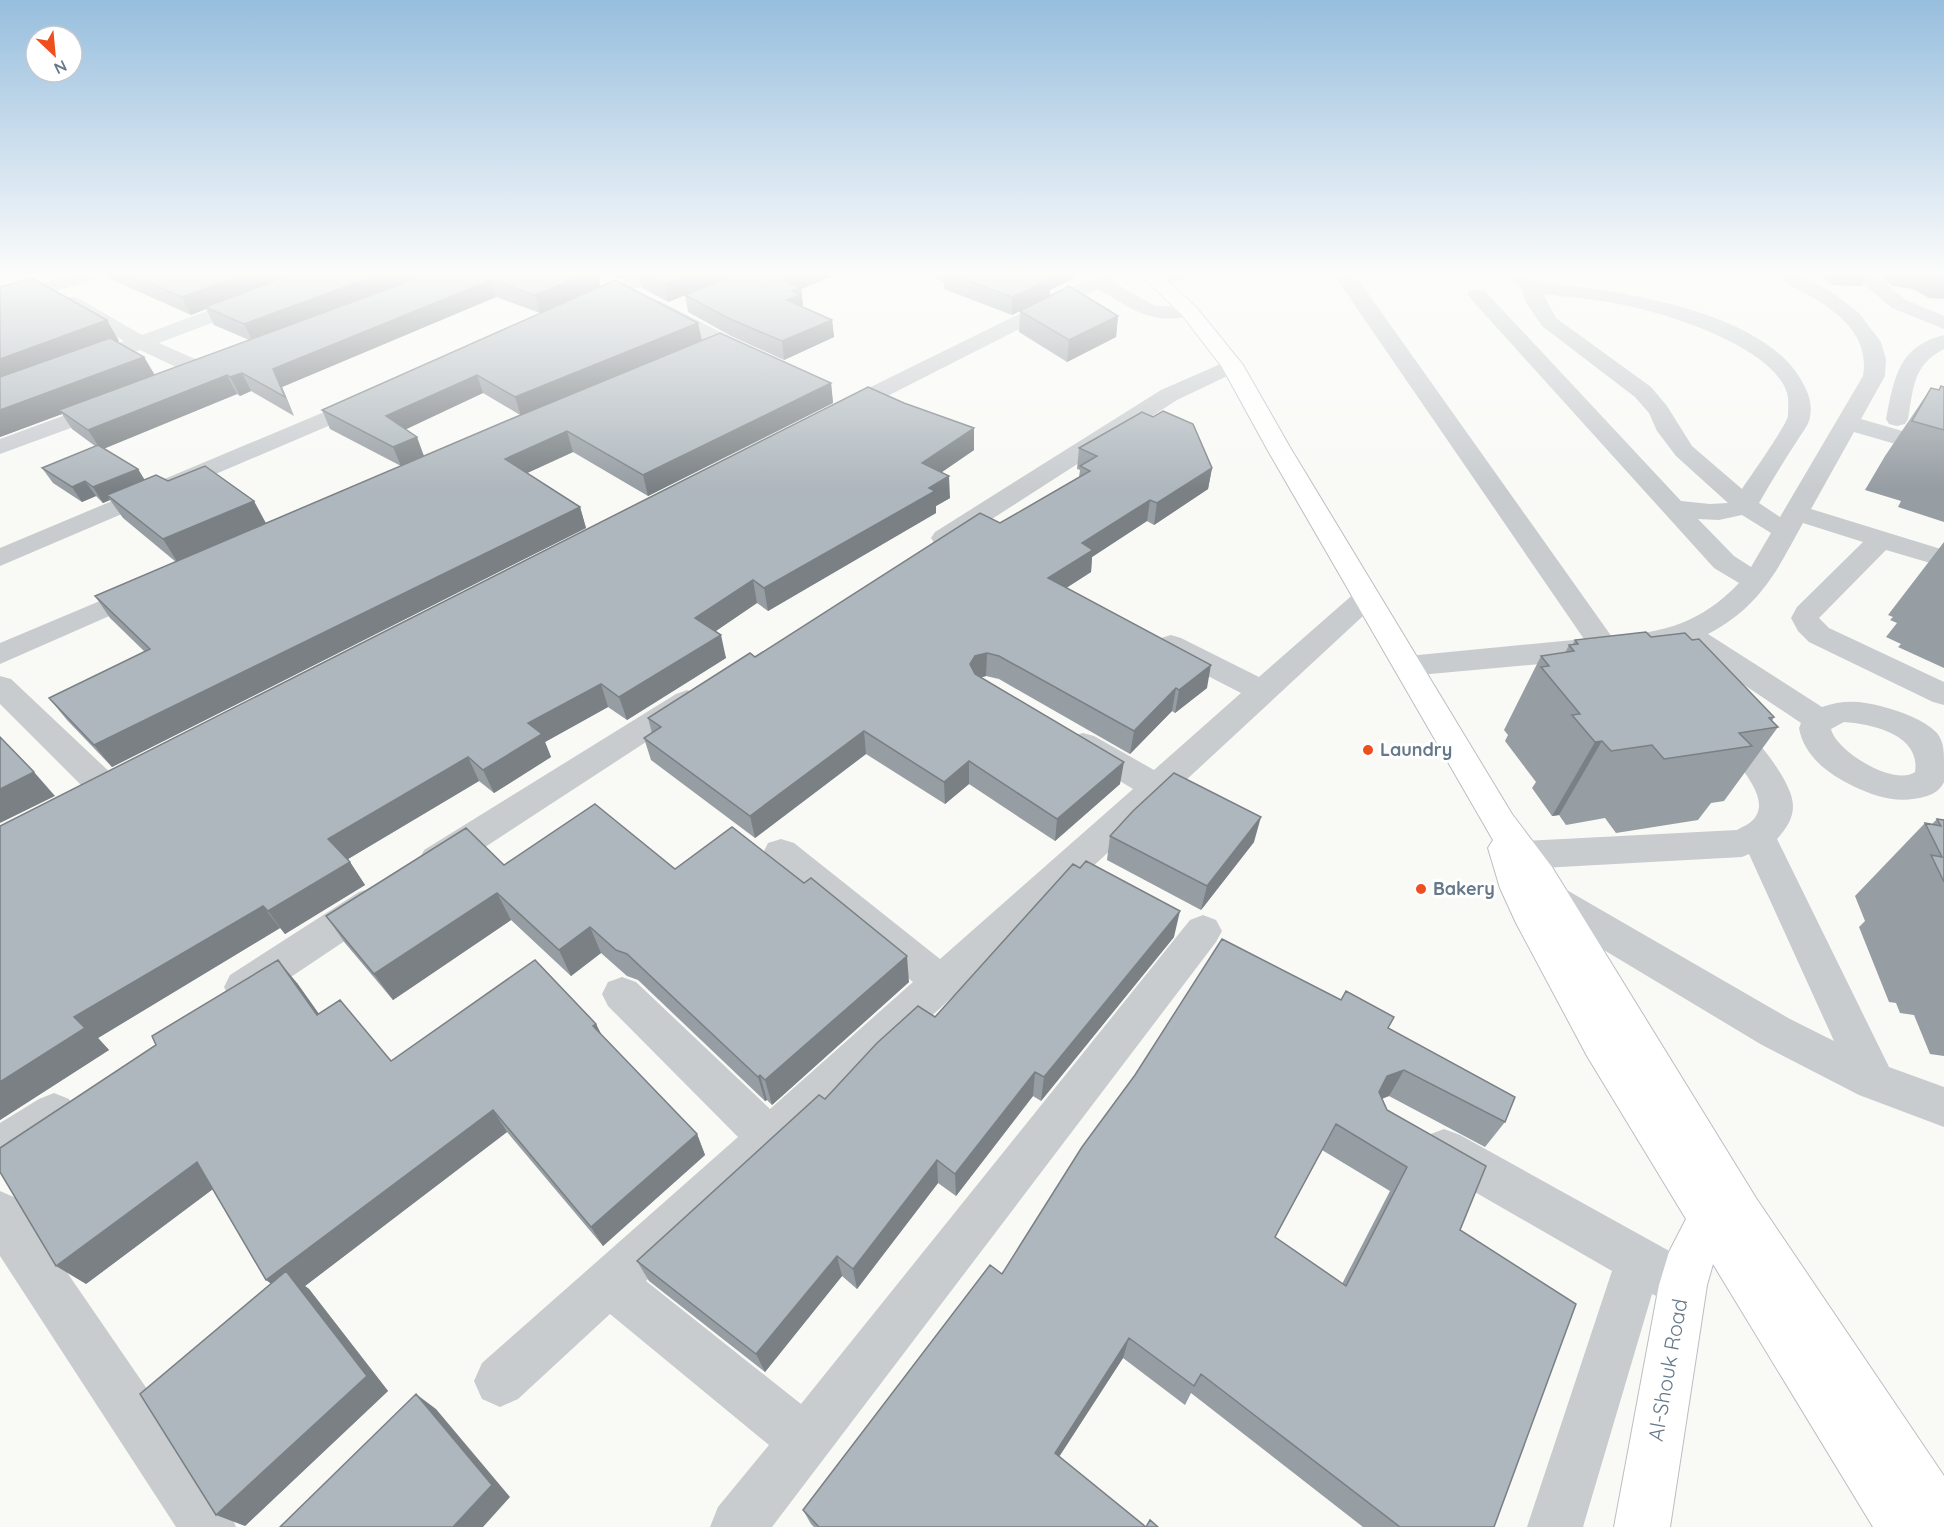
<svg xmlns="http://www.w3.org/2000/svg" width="1944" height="1527" viewBox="0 0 1944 1527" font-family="Quicksand,sans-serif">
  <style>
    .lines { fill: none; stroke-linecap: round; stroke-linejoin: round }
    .major-casing { stroke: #bbbfc3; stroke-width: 2 }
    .minor { fill: #c8cccf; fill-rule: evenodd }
    .major { fill: #fff; fill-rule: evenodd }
    .wall { fill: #969da3; fill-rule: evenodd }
    .shaded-wall { fill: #7a8084 }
    .building { fill: #aeb7bd; stroke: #7a8084; stroke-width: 1.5; fill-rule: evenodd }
    .poi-dot { fill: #ef4e1f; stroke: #fff; stroke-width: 2 }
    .labels { text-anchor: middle; stroke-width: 6; stroke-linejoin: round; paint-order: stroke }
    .poi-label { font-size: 18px; font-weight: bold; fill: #657989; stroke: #fff; text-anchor: start }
    .near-street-label { font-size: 21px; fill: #657989; stroke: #fff }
  </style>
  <rect width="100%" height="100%" fill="#f9f9f6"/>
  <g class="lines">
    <defs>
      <path id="major" d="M1141 275H1161L1196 307 1243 365 1291 449 1512 814 1552 867 1756 1198 1944 1476V1527H1873L1713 1264 1707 1285 1670 1527H1614L1659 1285 1669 1252 1686 1219 1587 1056 1516 923 1500 888 1488 848 1493 840 1267 449 1222 367 1182 315Z"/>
    </defs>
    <!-- major casing -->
    <use href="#major" class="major-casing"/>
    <!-- minor -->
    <path class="minor" d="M68 275H96L94 279 0 309V297Z
      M304 275H330L328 279 159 343 211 366 214 371 211 376 203 377 195 376 140 350 0 402V387L124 341 62 305 59 301 62 297H76L142 335Z
      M638 275H666L664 279 627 291 590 308H576L573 304 576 300 613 283Z
      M1098 275H1121L1113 282 1155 306 1196 307 1199 311 1196 315C1152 326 1134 310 1098 289L846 417 838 419 830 417 827 412 830 407Z
      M1154 275H1187L1185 279 1156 286 1149 284 1147 280Z
      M1334 275H1353L1362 285 1612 637C1665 632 1701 623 1739 583L1714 568 1470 298 1467 294 1470 290H1484L1681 501 1710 504 1728 503 1676 456 1657 431 1649 413 1635 397 1542 326 1525 301 1522 289 1510 275H1529L1537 282C1610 289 1759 309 1800 378 1807 390 1813 402 1810 417 1809 425 1801 434 1797 441 1784 461 1771 482 1759 503L1780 517 1863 376C1872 324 1817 299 1778 279L1776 275H1799L1833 293 1859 313 1881 342 1886 359 1885 376 1861 419 1944 443V458L1854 432 1811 509 1944 550V567L1886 550 1819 618 1829 628 1944 682V705L1933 702 1809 642 1798 631 1791 618 1797 607 1863 542 1803 523C1777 570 1761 606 1708 634L1822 707C1844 699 1862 701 1884 707 1902 712 1923 719 1937 733 1944 742 1944 752 1944 763 1944 769 1944 776 1944 782 1941 789 1934 794 1927 796 1900 804 1878 798 1853 786 1828 774 1804 756 1799 728L1801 723 1683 644 1655 651 1605 658 1408 676 1397 673 1393 666 1397 659 1408 656 1584 639ZM1543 294C1568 297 1594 299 1619 304 1663 312 1773 346 1787 393 1789 399 1788 410 1788 416 1786 426 1750 477 1742 489L1692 446 1667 406 1651 387 1556 318ZM1742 515 1771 533 1751 567 1734 556 1698 519 1719 520ZM1844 722C1873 724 1921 735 1915 772 1894 787 1836 751 1831 729Z
      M1859 275H1876L1906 300 1944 316V329L1892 308 1860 281 1858 277Z
      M660 301 759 352 763 356 759 360C739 366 674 323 653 311L650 307 653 303Z
      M1944 335V349C1912 366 1914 387 1908 419L1905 424 1897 426 1889 424 1886 419C1894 379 1898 346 1944 335Z
      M1232 359 1240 360 1243 365 1240 370 1177 400 953 544 944 546 935 544 931 538 935 532 1161 390Z
      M367 394 375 396 378 401 375 406 0 566V548Z
      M109 399 117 401 120 406 117 411 0 454V439Z
      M145 582 155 584 159 590 155 596 0 664V643Z
      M1367 588 1377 591 1381 597 1377 603 646 1281 801 1404 1190 920 1203 915 1216 920 1222 931 1216 942 772 1527H710L718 1507 769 1445 610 1314 518 1399 500 1407 482 1399 474 1381 482 1363 738 1137 608 1006 602 994 608 982 622 977 636 982 770 1109 913 982 768 863 763 853 768 843 781 839 794 843 940 959 1133 789 1072 752 1067 744 1072 736 1083 733 1094 736 1154 770 1241 693 1161 652 1156 645 1161 638 1171 635 1181 638 1259 677 1357 591Z
      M0 676 11 679 116 778 121 787 116 796 104 799 92 796 0 704Z
      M687 690 698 694 703 701 698 708 450 870 437 874 424 870 419 860 424 850 676 694Z
      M1724 716C1728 717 1733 718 1737 721 1755 736 1793 782 1793 806 1793 819 1786 829 1777 839L1889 1067 1944 1087V1127L1859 1095 1762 1045 1539 911 1534 900 1539 889 1552 885 1565 889 1790 1019 1834 1041 1749 854 1742 857 1524 869 1511 865 1506 855 1511 845 1524 841 1737 830C1744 826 1752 823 1756 816 1772 791 1720 747 1708 727L1713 719Z
      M372 888 385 892 391 903 385 914 258 999 244 1004 230 999 224 987 230 975 359 892Z
      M54 1093 69 1099 76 1113 69 1127 16 1163 0 1169V1123L39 1099Z
      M1444 1129 1460 1135 1700 1268 1707 1285 1700 1302 1683 1309 1652 1294 1583 1527H1527L1612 1271 1428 1165 1422 1150 1428 1135Z
      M0 1191 16 1198 228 1507 236 1527H176L0 1256Z"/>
    <!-- major -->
    <use href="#major" class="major"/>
  </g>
  <!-- wall -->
  <path class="wall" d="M104 275H606L600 277 599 279 600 286 540 313 496 297 282 387 294 416 251 391 240 396 237 394 104 448 138 469 144 479 168 481 266 523 401 466 330 429 322 410 698 323 702 341 831 383 833 403 648 496 573 452 527 473 580 507 586 528 112 767 67 720 49 698 145 652 110 618 95 596 176 562 123 518 110 500 103 503 96 496 82 502 53 483 42 468 95 446 72 429 62 414 0 437V287L119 341 116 342 144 357 155 375 249 340 214 325 206 309 191 315 106 277ZM483 393 520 415 424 456 405 429Z
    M611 275H632L621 279Z
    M639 275H835L801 289 803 305 801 306 832 320 834 337 784 360 731 336 688 312 685 295 668 302 642 288Z
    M926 275H1078V276L1050 290V296L1118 316 1116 337 1067 362 1019 332 1020 311 1038 302 1012 315 944 289V282Z
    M1820 275H1868L1862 286 1833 285Z
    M1879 275H1944V299L1929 298 1913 289 1893 286Z
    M1941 386 1944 387V522L1898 507 1901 501 1865 490 1885 456 1931 388 1938 390Z
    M904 403 974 428V450L942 472 950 498 936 506V513L768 611 757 603 715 631 726 658 627 720 608 707 545 742 551 757 494 793 479 781 348 859 365 885 285 934 280 928 98 1038 109 1050 0 1120V826Z
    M1079 448 1212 468 1208 489 1154 525 1147 521 1092 557 1091 572 1066 588 1207 688 1175 713 1172 711 1130 754 999 679 986 676 980 678 1120 784 1055 841 969 784 945 804 866 754 755 838 651 760 644 738 652 733 648 718 755 657 1000 523 1079 477 1080 470 1077 469Z
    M1944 542V668L1898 647 1901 644 1886 637 1897 623 1890 620 1893 617 1888 615Z
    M1651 637 1692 640 1774 717 1772 721 1778 727 1724 801 1711 803 1698 820 1616 833 1605 818 1566 825 1559 815 1552 816 1532 788 1536 782 1505 741 1508 735 1504 730 1541 656 1565 653 1569 645 1573 644 1575 640Z
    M1937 819 1944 820V1056L1930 1054 1914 1015 1900 1013 1896 1003 1889 1002 1859 927 1865 921 1855 896 1925 823 1932 824Z
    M1110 836 1254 842 1201 910 1107 860Z
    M504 865 675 869 909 982 772 1105 767 1100 765 1101 638 980 627 976 601 953 571 976 511 920 393 1000 345 943 326 916Z
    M1174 937 1041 1101 1033 1096 956 1196 938 1183 857 1289 842 1276 765 1372 649 1281 637 1261 935 1017Z
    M297 983 319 1014 391 1061 596 1024 602 1036 697 1134 705 1155 603 1246 507 1132 305 1286 309 1289 388 1391 245 1526 271 1284 213 1189 86 1284Z
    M1388 1028 1505 1122 1485 1147 1389 1096 1382 1099 1387 1110 1460 1230 1494 1527H1363L1191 1393 1185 1405 1123 1358 1059 1457 1146 1527H1158H814L811 1524 803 1510 1002 1274ZM1322 1150 1390 1191 1342 1284 1275 1238Z"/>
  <!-- shaded-wall -->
  <path class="shaded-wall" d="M243 275H298L205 307 206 309 191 315 182 297Z
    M377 275H430L253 342 244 324Z
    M583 275H606L600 277 599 279 600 286 540 313 535 295Z
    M620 275H632L621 279Z
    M689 275H735L668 302 665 284Z
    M792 275H835L801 289 803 305 801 306 787 300 781 280Z
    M1048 275H1078V276L1050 290V296L1012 315V297Z
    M491 280 496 297 282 387 294 416 273 369Z
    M1118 316 1116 337 1067 362 1069 340Z
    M107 320 119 341 0 385V359Z
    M832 320 834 337 784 360 782 341Z
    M698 323 702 341 521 416 515 397Z
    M144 357 156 378 59 410 62 414 0 437V410Z
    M242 373 251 391 240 396 230 377Z
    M227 375 237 394 101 450 88 430Z
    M477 375 483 393 394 435 386 416Z
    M831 383 833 403 648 496 643 475Z
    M974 428V450L923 485 922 463Z
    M567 431 573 452 512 480 505 459Z
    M417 437 424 456 401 466 393 447Z
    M1212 468 1208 489 1154 525 1157 503Z
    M138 469 147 484 107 495 110 500 103 503 93 487Z
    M949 476 950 498 936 506V513L768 611 764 588Z
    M85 481 96 496 82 502 72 487Z
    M1150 500 1147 521 1092 557 1091 572 1046 601 1048 578 1082 543Z
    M254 501 267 525 178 563 163 539Z
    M580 507 586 528 112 767 94 745Z
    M753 580 757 603 700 642 695 618Z
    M721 635 726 658 627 720 619 697Z
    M987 653 986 676 975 679 970 664 975 656Z
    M1211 665 1207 688 1175 713 1179 690Z
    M601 684 608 707 545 742 551 757 494 793 483 770 528 723Z
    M1176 688 1172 711 1130 754 1134 731Z
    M864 731 866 754 755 838 750 816Z
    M1602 741 1559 815 1552 816 1595 742Z
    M468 757 479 781 343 862 328 839Z
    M969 761V784L945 804 944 782Z
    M1124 762 1120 784 1055 841 1057 819Z
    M34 772 55 796 0 823V789Z
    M1261 817 1254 842 1201 910 1207 886Z
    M350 862 365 885 285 934 268 911Z
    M497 893 511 920 393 1000 374 974Z
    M263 906 280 928 98 1038 109 1050 0 1120V1082L74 1017Z
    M1180 911 1174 937 1041 1101 1044 1077Z
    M590 927 601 953 571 976 559 950Z
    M907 956 909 982 772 1105 765 1080Z
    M278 960 297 983 336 1038 317 1015Z
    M596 1024 607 1046 593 1026Z
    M1404 1070 1389 1096 1372 1102 1387 1076Z
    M1035 1072 1033 1096 956 1196 955 1174Z
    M760 1075 767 1100 765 1101 758 1077Z
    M493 1110 507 1132 305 1286 309 1289 388 1391 245 1526 216 1515 290 1298 266 1280Z
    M697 1134 705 1155 603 1246 591 1227Z
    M937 1160 938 1183 857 1289 853 1269Z
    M197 1162 221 1183 86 1284 56 1266Z
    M837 1256 842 1276 765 1372 756 1354Z
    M1129 1338 1123 1358 1051 1469 1055 1453Z
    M416 1394 436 1409 510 1497 483 1527H453Z"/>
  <!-- building -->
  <path class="building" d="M130 275H243L182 297Z
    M292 275H377L244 324 205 307Z
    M426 275H583L535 295 491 280 273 369 285 397 242 373 230 377 227 375 88 430 59 410Z
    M646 275H689L665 284Z
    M735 275H792L781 280 801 288 792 291 800 295 787 300 832 320 782 341 728 318 685 295Z
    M952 275H1048L1046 276 1051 279 1012 297Z
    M32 278 107 320 0 359V287Z
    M615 280 698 323 515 397 477 375 386 416 417 437 393 447 322 410Z
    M1069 286 1118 316 1069 340 1020 311Z
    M720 333 831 383 643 475 567 431 505 459 580 507 94 745 49 698 150 649 95 596 511 419Z
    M110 338 144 357 0 410V377Z
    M1941 386 1944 387V430L1912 421 1931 388 1939 390Z
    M868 387 904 403 974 428 922 463 949 476 929 488 935 491 764 588 753 580 695 618 721 635 619 697 601 684 528 723 542 734 483 770 468 757 328 839 350 862 268 911 263 906 74 1017 85 1028 0 1082V826Z
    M1163 411 1193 424 1212 468 1157 503 1150 500 1082 543 1093 550 1048 578 1211 665 1179 690 1176 688 1134 731 999 656 987 653 975 656 970 664 975 674 1124 762 1057 819 969 761 944 782 864 731 750 816 644 738 661 727 648 718 750 653 755 657 980 513 1000 523 1090 471 1080 466 1097 456 1079 448 1142 412 1153 417Z
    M98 445 138 469 93 487 85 481 72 487 42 468Z
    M205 466 254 501 163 539 107 495 156 475 168 481Z
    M1646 632 1651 637 1685 633 1692 640 1699 639 1774 717 1769 718 1778 727 1739 733 1752 746 1664 759 1652 745 1611 751 1602 741 1595 742 1572 715 1580 714 1541 667 1549 666 1541 656 1574 651 1569 645 1578 644 1575 640Z
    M0 737 34 772 0 789Z
    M1174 773 1261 817 1207 886 1110 836 1133 811Z
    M595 804 675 869 732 827 804 883 811 878 907 956 765 1080 760 1075 758 1077 627 954 616 950 590 927 559 950 497 893 374 974 326 916 466 828 504 865Z
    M1937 819 1944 820V882L1931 855 1942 857 1925 823 1941 826Z
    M1086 861 1180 911 1044 1077 1035 1072 955 1174 937 1160 853 1269 837 1256 756 1354 637 1261 819 1095 825 1099 877 1043 918 1006 935 1017 1073 864 1080 868Z
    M1222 939 1341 1000 1346 991 1394 1017 1388 1028 1515 1097 1505 1122 1404 1070 1387 1076 1379 1092 1387 1110 1486 1166 1460 1230 1576 1304 1494 1527H1400L1201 1374 1194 1386 1129 1338 1055 1453 1146 1527 1150 1520 1158 1527H819L803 1510 990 1265 1002 1274 1082 1147 1135 1075ZM1336 1124 1407 1167 1346 1286 1275 1237Z
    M278 960 317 1015 340 1000 391 1061 535 960 596 1024 593 1026 697 1134 591 1227 493 1110 266 1280 197 1162 56 1266 0 1172V1148L156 1045 152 1036Z
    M286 1271 367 1376 216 1515 140 1394Z
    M416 1394 492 1485 453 1527H280Z"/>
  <!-- sky -->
  <linearGradient id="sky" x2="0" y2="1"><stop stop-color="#97bede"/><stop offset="0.56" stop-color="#fcfcfb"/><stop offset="1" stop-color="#fcfcfb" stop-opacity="0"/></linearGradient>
  <rect width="1944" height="489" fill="url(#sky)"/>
  <!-- markers -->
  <g class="poi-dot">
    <circle cx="1368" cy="750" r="6"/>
    <circle cx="1421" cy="889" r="6"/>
  </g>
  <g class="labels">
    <!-- poi labels -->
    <g class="poi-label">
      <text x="1380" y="756">Laundry</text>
      <text x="1433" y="895">Bakery</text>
    </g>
    <!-- near-street labels -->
    <g class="near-street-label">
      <text transform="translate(1668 1370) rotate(-80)" y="7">Al-Shouk Road</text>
    </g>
  </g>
  <!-- north arrow -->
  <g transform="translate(54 54) rotate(154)"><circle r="28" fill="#ffffff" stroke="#c1c9d0" stroke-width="1.5"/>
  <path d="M0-4.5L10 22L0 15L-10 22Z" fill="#ef4e1f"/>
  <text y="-9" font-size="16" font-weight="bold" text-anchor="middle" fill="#657989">N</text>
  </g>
</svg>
